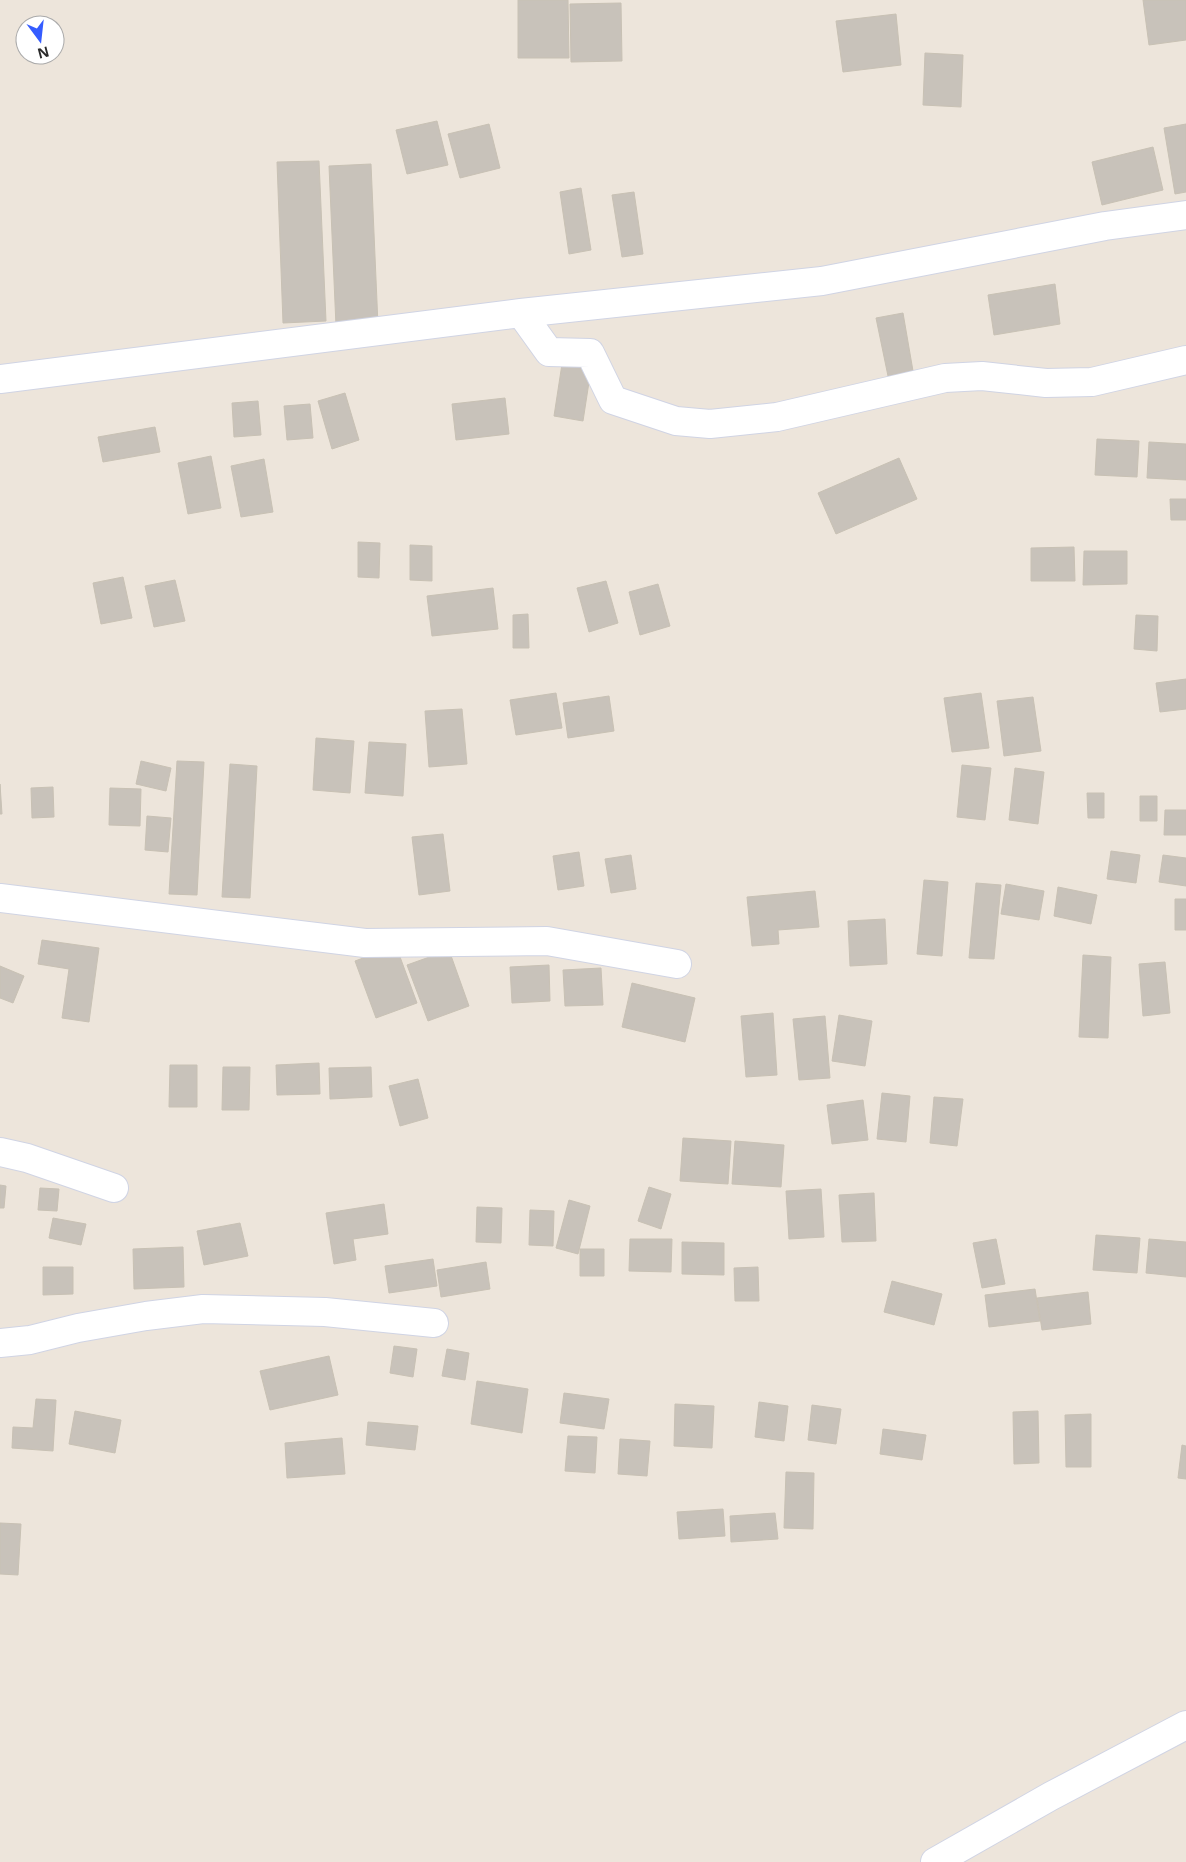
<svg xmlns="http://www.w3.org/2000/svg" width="1186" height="1862" viewBox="0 0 1186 1862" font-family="'Open Sans',sans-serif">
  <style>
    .building { fill: #c8c2ba; stroke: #c8c1b4 }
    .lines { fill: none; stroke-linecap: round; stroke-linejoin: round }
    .minor-casing { stroke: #d0d4e4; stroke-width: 30 }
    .minor { stroke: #fff; stroke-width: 28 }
  </style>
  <rect width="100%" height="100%" fill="#ede5db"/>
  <!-- building -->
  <path class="building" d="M518 0H568L569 58H518Z
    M1143 0H1186V40L1149 45Z
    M621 3 622 61 571 62 570 4Z
    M896 14 901 65 843 72 836 21Z
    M925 53 963 55 961 107 923 105Z
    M437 121 448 165 407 174 396 130Z
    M489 124 500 168 460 178 448 134Z
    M1186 124V192L1175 194 1164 128Z
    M1153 147 1163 190 1102 205 1092 162Z
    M319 161 326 321 283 323 277 162Z
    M371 164 378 325 336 326 329 166Z
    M581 188 591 250 569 254 560 192Z
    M634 192 643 254 622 257 612 195Z
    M1055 284 1060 324 994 335 988 295Z
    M903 313 913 371 888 376 876 318Z
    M562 364 591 369 583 421 554 416Z
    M345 393 359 440 332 449 318 401Z
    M505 398 509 434 456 440 452 404Z
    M258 401 261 435 234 437 232 403Z
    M310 404 313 438 287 440 284 406Z
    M155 427 160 452 103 462 98 437Z
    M1097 439 1139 441 1137 477 1095 475Z
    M1149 442 1186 444V480L1147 478Z
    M211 456 221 508 188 514 178 463Z
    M899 458 917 499 836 534 818 493Z
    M264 459 273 512 241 517 231 466Z
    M1170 499H1186V520H1171Z
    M358 542 380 543 379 578 358 577Z
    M410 545 432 546V581L410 580Z
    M1074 547 1075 581H1031V548Z
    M1084 551H1127V584L1083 585Z
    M123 577 132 618 101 624 93 583Z
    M175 580 185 621 154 627 145 586Z
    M606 581 618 623 589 632 577 588Z
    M658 584 670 626 640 635 629 592Z
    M493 588 498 629 432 636 427 596Z
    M528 614 529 648H513V615Z
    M1136 615 1158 616 1157 651 1134 649Z
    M1186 679V709L1160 712 1156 683Z
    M556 693 562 728 516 735 510 700Z
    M981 693 989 748 952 752 944 698Z
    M609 696 614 731 568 738 563 703Z
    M1033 697 1041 751 1004 756 997 701Z
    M462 709 467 764 429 767 425 711Z
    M316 738 354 741 350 793 313 790Z
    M369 742 406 744 403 796 365 793Z
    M141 761 171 768 166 791 136 784Z
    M177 761 204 762 197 895 169 894Z
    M230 764 257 766 250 898 222 897Z
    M962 765 991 768 985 820 957 817Z
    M1015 768 1044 772 1038 824 1009 820Z
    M0 784 2 814H0Z
    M53 787 54 817 32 818 31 788Z
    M110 788 141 789 140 826 109 825Z
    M1087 793H1104V818H1088Z
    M1140 796H1157V821H1140Z
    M1165 810H1186V835H1164Z
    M147 816 171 818 168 852 145 850Z
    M443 834 450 891 419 895 412 837Z
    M1111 851 1140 855 1136 883 1107 879Z
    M579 852 584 886 558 890 553 856Z
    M631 855 636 889 611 893 605 859Z
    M1163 855 1186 858V886L1159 882Z
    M924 880 948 882 942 956 917 954Z
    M976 883 1001 885 994 959 969 958Z
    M1006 884 1044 891 1039 920 1001 914Z
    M1058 887 1097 895 1091 924 1054 916Z
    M815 891 819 927 778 930 779 944 752 946 747 897Z
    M1175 899H1186V930H1175Z
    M885 919 887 964 850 966 848 921Z
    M42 940 99 948 89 1022 62 1018 69 969 38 964Z
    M396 946 417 1003 376 1018 355 961Z
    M449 950 469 1006 428 1021 407 965Z
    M1083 955 1111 957 1108 1038 1079 1037Z
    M1165 962 1170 1013 1143 1016 1139 964Z
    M549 965 550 1001 512 1003 510 967Z
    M0 966 24 976 13 1003 0 998Z
    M601 968 603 1005 565 1006 563 970Z
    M632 983 695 998 685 1042 622 1027Z
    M773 1013 777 1075 746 1077 741 1016Z
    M839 1015 872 1021 865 1066 832 1061Z
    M825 1016 830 1078 799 1080 793 1019Z
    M319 1063 320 1094 277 1095 276 1065Z
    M170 1065H197V1107H169Z
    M223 1067H250L249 1110H222Z
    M371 1067 372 1097 330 1099 329 1068Z
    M418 1079 428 1118 400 1126 389 1086Z
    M882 1093 910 1096 906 1142 877 1139Z
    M934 1097 963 1099 957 1146 930 1143Z
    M863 1100 868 1140 832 1144 827 1105Z
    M683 1138 731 1141 728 1184 680 1181Z
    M735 1141 784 1145 781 1187 732 1184Z
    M0 1185 6 1186 4 1208H0Z
    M649 1187 671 1194 661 1229 638 1221Z
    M40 1188 59 1189 57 1211 38 1210Z
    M821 1189 824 1237 789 1239 786 1191Z
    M874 1193 876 1241 842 1242 839 1195Z
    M569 1200 590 1206 578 1254 556 1248Z
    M384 1204 388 1234 353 1239 356 1260 334 1264 326 1213Z
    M477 1207 502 1208 501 1243 476 1242Z
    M530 1210 554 1211 553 1246 529 1245Z
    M53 1218 86 1224 81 1245 49 1238Z
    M240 1223 248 1256 204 1265 197 1231Z
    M1096 1235 1140 1238 1137 1273 1093 1270Z
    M630 1239H672L671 1272 629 1271Z
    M996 1239 1005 1284 982 1288 973 1243Z
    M1149 1239 1186 1242V1277L1146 1273Z
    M682 1242 724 1243V1275L682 1274Z
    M183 1247 184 1287 134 1289 133 1249Z
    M580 1249H604V1276H580Z
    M433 1259 437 1286 389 1293 385 1266Z
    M486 1262 490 1289 441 1297 437 1270Z
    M43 1267H73V1294L43 1295Z
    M758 1267 759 1301H735L734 1268Z
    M892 1281 942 1294 934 1325 884 1312Z
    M1035 1289 1040 1321 989 1327 985 1295Z
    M1088 1292 1091 1324 1042 1330 1037 1298Z
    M394 1346 417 1349 413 1377 390 1373Z
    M447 1349 469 1353 465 1380 442 1376Z
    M329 1356 338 1395 270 1410 260 1371Z
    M477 1381 528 1389 522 1433 471 1424Z
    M564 1393 609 1399 604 1429 560 1423Z
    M36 1399 56 1400 53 1451 12 1448 13 1427 33 1428Z
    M759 1402 788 1406 784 1441 755 1437Z
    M675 1404 714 1406 712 1448 674 1446Z
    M812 1405 841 1409 836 1444 808 1440Z
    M75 1411 121 1420 115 1453 69 1444Z
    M1038 1411 1039 1463 1014 1464 1013 1412Z
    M1091 1414V1467H1066L1065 1415Z
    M368 1422 418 1426 415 1450 366 1445Z
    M883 1429 926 1435 922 1460 880 1454Z
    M568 1436 597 1437 595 1473 565 1471Z
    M342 1438 345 1474 287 1478 285 1443Z
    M620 1439 650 1441 647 1476 618 1474Z
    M1182 1445 1186 1446V1479L1178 1478Z
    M786 1472 814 1473 813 1529 784 1528Z
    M723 1509 725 1536 679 1539 677 1512Z
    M775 1513 778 1539 731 1542 730 1516Z
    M0 1523 21 1524 18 1575 0 1574Z"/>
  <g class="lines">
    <defs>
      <path id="minor" d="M521 313 549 352 590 353 613 400 676 421 710 424 777 417 945 378 982 376 1046 383 1092 382 1186 360
        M0 379 521 313 822 281 1105 226 1186 215
        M0 898 365 943 547 941 677 964
        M0 1152 27 1158 114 1188
        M0 1343 30 1340 78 1328 146 1316 203 1309 325 1312 434 1323
        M935 1862 1051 1796 1186 1725"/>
    </defs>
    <!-- minor casing -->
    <use href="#minor" class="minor-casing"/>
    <!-- minor -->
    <use href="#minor" class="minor"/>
  </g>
  <!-- north arrow -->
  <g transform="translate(40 40) rotate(165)"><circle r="24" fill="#ffffff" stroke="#aaaaaa"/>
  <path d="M0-4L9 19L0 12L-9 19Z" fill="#355cff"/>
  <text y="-8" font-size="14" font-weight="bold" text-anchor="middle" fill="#2a2a2a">N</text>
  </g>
</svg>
